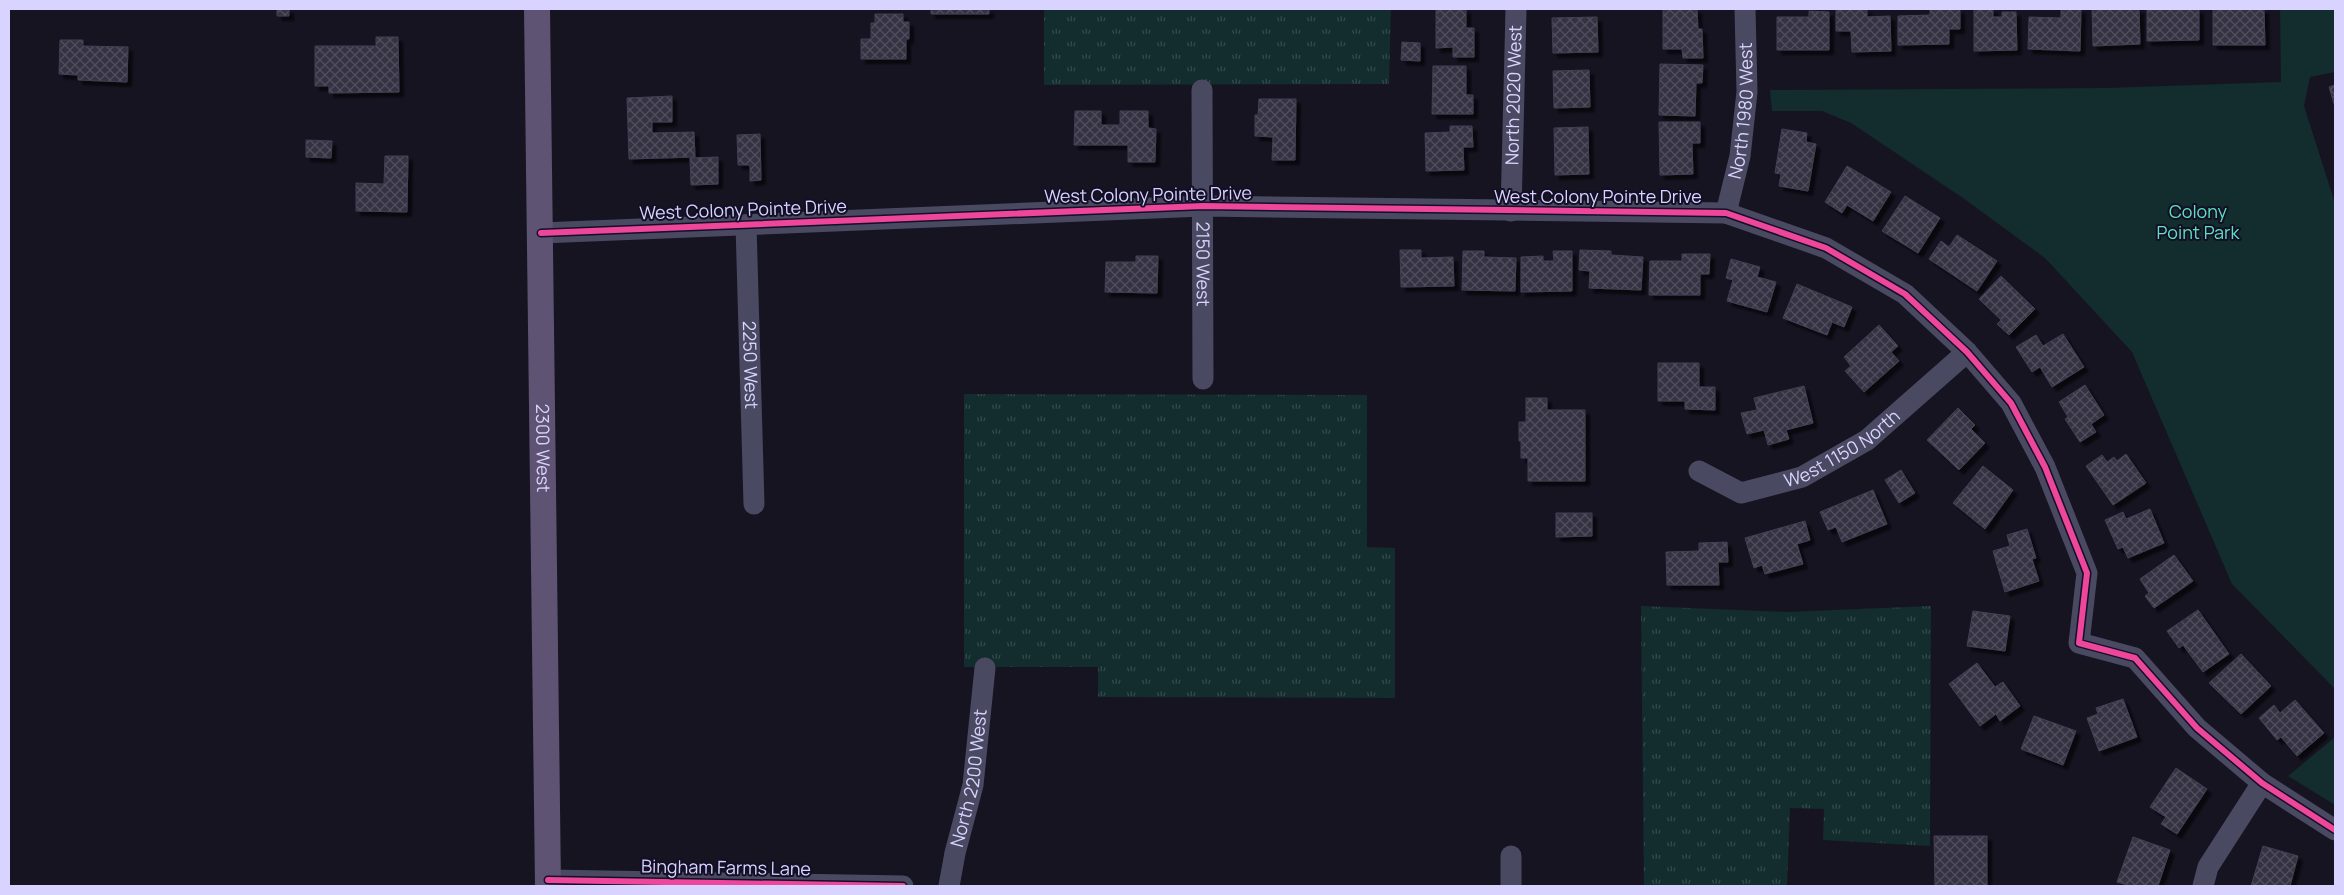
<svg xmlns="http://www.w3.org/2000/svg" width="2344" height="895" viewBox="0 0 2344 895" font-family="Manrope,sans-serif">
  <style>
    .grass { fill: url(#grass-tufts) }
    .park { fill: #132c2d }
    .building { fill: url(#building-cross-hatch); stroke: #433f54; filter: url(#shadow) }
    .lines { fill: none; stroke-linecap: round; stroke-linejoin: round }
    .minor { stroke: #4a4962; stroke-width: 21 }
    .major { stroke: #5e5373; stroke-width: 26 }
    .cycleway-casing { stroke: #130f26; stroke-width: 9 }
    .cycleway { stroke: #ed469a; stroke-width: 6 }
    .labels { text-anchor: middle; stroke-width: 4; stroke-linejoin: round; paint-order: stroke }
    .street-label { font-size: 18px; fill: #d9d4ff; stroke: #130f26 }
    .park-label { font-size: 18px; fill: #5fe0c0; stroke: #130f26 }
  </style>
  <defs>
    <pattern id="grass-tufts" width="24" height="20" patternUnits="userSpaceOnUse" patternTransform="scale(1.25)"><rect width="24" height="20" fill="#132c2d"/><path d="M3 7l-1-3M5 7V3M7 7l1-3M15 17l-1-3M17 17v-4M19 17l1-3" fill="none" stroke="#354a4c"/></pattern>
    <pattern id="building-cross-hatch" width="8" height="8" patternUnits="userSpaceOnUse" patternTransform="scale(1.25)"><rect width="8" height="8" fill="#343243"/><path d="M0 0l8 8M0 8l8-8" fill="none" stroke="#514f5f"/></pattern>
    <filter id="shadow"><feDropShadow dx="4.5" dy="4.5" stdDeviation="1" flood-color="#0009"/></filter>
  </defs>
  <rect width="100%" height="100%" fill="#161421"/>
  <!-- grass -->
  <path class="grass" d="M1044 9H1391L1389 84 1044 85Z
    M964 394 1367 395V547L1395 548V698L1098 697V667H964Z
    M1641 606 1788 612 1931 606 1930 846 1823 840 1824 809 1790 808 1787 886H1644Z"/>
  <!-- park -->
  <path class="park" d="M2280 9H2335V72L2310 77 2304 106 2335 203V689L2232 584 2132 352 2045 258 1963 198 1851 123 1822 111H1772L1770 90 2106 88 2281 82Z
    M2335 737V805L2288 776Z"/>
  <!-- building -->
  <path class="building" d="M277 9H289V16H277Z
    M931 9H989V14H931Z
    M1436 9H1466V28H1474V57H1453V47L1436 48Z
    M1663 9H1697L1698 29H1702L1703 58H1683L1682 49H1663Z
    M1836 9H1867V17L1890 16 1891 51 1852 52 1851 31H1836Z
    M1930 9H1960V29H1949V44L1898 45V16L1930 15Z
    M1974 9H1993V17H2002V12H2016L2017 50 1974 51Z
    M2061 9H2081L2080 51 2028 49 2029 17 2061 18Z
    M2092 9H2139L2140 44 2093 46Z
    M2179 9H2199V40L2147 41V10Z
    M2213 9H2264L2265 45H2213Z
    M1809 11 1829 12V50H1777V17H1809Z
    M875 14H903V22H909V39H906V59H861V39H871V23H875Z
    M1597 17 1598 52 1553 53 1552 18Z
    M376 37H398L399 92 329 93V86H315V46H376Z
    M60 40H83V46L128 47 127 82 78 80V75L59 74Z
    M1402 42 1420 43V61L1401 60Z
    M1660 64 1703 65 1702 83H1696L1695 116 1659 115Z
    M1433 66H1466V95H1473V114H1432Z
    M1589 70 1590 107 1554 108 1553 71Z
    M2335 85V107L2329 87Z
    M672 96V122H652V133L694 132 695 157 629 159 627 98Z
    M1259 99H1296L1295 160H1272L1273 137 1255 136V115H1258Z
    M1075 111H1101V125H1120V111H1148V128L1156 129 1155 162H1128V145H1074Z
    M1659 122H1700V143H1692L1693 174 1660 175Z
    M1450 126H1472L1473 147H1463L1464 170 1426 171 1425 133 1450 132Z
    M1588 127 1589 174 1555 175 1554 128Z
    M1782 129 1807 133 1806 142 1816 144 1808 191 1779 186 1781 174 1775 173Z
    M760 134 761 180 750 181V165H738L737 135Z
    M306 140 332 141 331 158 306 157Z
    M385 156H408L407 212 356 211V183L384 184Z
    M718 157V184L691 185 690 158Z
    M1847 166 1891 192 1873 221 1847 205 1842 213 1825 202Z
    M1905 196 1940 218 1918 253 1882 231Z
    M1957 235 1997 261 1977 291 1929 259 1941 241 1949 247Z
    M1400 250H1421V258L1453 257 1454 286 1401 287Z
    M1580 250 1611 251V255L1643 257 1641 290 1589 288 1590 271 1579 270Z
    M1463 251H1484V257L1516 258 1515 291 1462 290Z
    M1553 251H1572V291L1521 292V257L1543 256V261H1554Z
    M1682 254H1710L1709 274H1700V295H1649L1650 261H1682Z
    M1136 256H1158L1157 293 1105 292 1106 262H1136Z
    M1731 259 1760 267 1757 277 1776 282 1767 312 1727 301 1733 280 1726 278Z
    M2001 276 2035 309 2009 335 1997 324 2001 320 1979 299Z
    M1797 284 1852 307 1844 327 1832 322 1827 335 1783 318Z
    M1879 325 1898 346 1891 352 1899 361 1864 392 1845 371 1851 366 1844 357Z
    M2063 334 2084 367 2052 387 2040 367 2032 372 2016 347 2036 335 2043 346Z
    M1658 363H1699V387H1715V410L1685 409V401H1658Z
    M2085 385 2104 415 2091 424 2096 432 2080 442 2065 419 2068 417 2059 402Z
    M1804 386 1813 423 1786 430 1789 439 1768 445 1764 430 1747 434 1741 413 1757 410 1754 398Z
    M1526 398H1547V410H1585V481H1528V458H1521V441H1519V422H1526Z
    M1958 408 1975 425 1971 429 1985 443 1959 470 1927 440Z
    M2126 454 2146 483 2113 505 2086 466 2102 455 2107 462 2114 457 2117 461Z
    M1983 466 2013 490 1985 529 1953 503Z
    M1901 470 1915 493 1899 503 1885 480Z
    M1873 490 1887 524 1842 542 1836 527 1828 530 1820 512Z
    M2150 509 2164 543 2128 558 2123 547 2118 549 2105 520 2123 512 2126 519Z
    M1556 513H1592V536L1556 537Z
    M1805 521 1810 540 1797 544 1803 564 1765 574 1762 565 1754 568 1745 538Z
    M2027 529 2036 558 2032 559 2039 581 2005 592 1993 551 2010 546 2007 535Z
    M1727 542 1728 562H1718L1719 585H1667L1666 552 1699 551V543Z
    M2174 555 2193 581 2154 608 2145 596 2149 593 2140 579Z
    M2198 610 2229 654 2203 672 2183 645 2179 648 2167 631Z
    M1973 611 2010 616 2005 651 1967 646Z
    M2241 654 2271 686 2241 714 2209 683Z
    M1977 663 1995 687 2003 682 2020 706 2000 721 1996 714 1980 726 1949 684Z
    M2123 699 2137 737 2099 751 2087 718 2098 714 2096 708Z
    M2295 700 2324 733 2297 756 2281 737 2277 740 2259 718 2274 705 2280 713Z
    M2034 716 2076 731 2063 765 2021 749Z
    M2176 768 2207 789 2177 834 2161 824 2166 817 2150 807Z
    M1934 836H1987V886H1935Z
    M2133 837 2170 850 2158 886H2131L2117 882Z
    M2263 846 2298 856 2290 886H2251Z"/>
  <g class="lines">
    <!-- minor -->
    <g class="minor">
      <path id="s1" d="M1202 90 1203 379"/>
      <path id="s2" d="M1511 211 1516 9"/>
      <path id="s3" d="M1726 213 1740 156 1747 92 1745 9"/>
      <path id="s4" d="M746 225 754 504"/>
      <path d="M541 233 1203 206 1726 213 1826 248 1905 294 1967 352 2011 403 2045 467 2087 573 2079 643 2135 658 2197 728 2262 783 2335 830"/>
      <path id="s5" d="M1699 471 1741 493 1802 477 1867 440 1967 352"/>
      <path d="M548 880 903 886"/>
      <path id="s6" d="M949 886 955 853 973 785 985 668"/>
      <path d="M1511 886V856"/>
      <path d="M2203 886 2208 867 2262 783"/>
    </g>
    <!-- major -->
    <path class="major" id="s7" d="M537 9 548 886"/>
    <defs>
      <path id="cycleway" d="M541 233 1203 206 1726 213 1826 248 1905 294 1967 352 2011 403 2045 467 2087 573 2079 643 2135 658 2197 728 2262 783 2335 830
        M548 880 903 886"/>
    </defs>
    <!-- cycleway casing -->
    <use href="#cycleway" class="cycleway-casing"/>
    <!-- cycleway -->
    <use href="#cycleway" class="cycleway"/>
  </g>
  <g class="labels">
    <!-- street labels -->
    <g class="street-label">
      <text dy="6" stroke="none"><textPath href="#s2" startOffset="116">North 2020 West</textPath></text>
      <text dy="6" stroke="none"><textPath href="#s3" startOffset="104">North 1980 West</textPath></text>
      <text transform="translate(1148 195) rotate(-1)" y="6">West Colony Pointe Drive</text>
      <text x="1598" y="203">West Colony Pointe Drive</text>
      <text transform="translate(743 210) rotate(-2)" y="6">West Colony Pointe Drive</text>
      <text dy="6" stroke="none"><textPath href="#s1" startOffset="174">2150 West</textPath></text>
      <text dy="6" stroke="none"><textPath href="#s4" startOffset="140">2250 West</textPath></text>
      <text dy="6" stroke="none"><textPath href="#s5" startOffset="159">West 1150 North</textPath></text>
      <text dy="6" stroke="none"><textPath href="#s7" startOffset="439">2300 West</textPath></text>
      <text dy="6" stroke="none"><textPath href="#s6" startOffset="110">North 2200 West</textPath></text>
      <text transform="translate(726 868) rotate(1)" y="6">Bingham Farms Lane</text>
    </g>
    <!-- park labels -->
    <g class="park-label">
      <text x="2198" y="218">Colony<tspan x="2198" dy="21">Point Park</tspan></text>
    </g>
  </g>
  <!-- border -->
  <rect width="2344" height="895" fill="none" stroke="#d9d4ff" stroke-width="20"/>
</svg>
